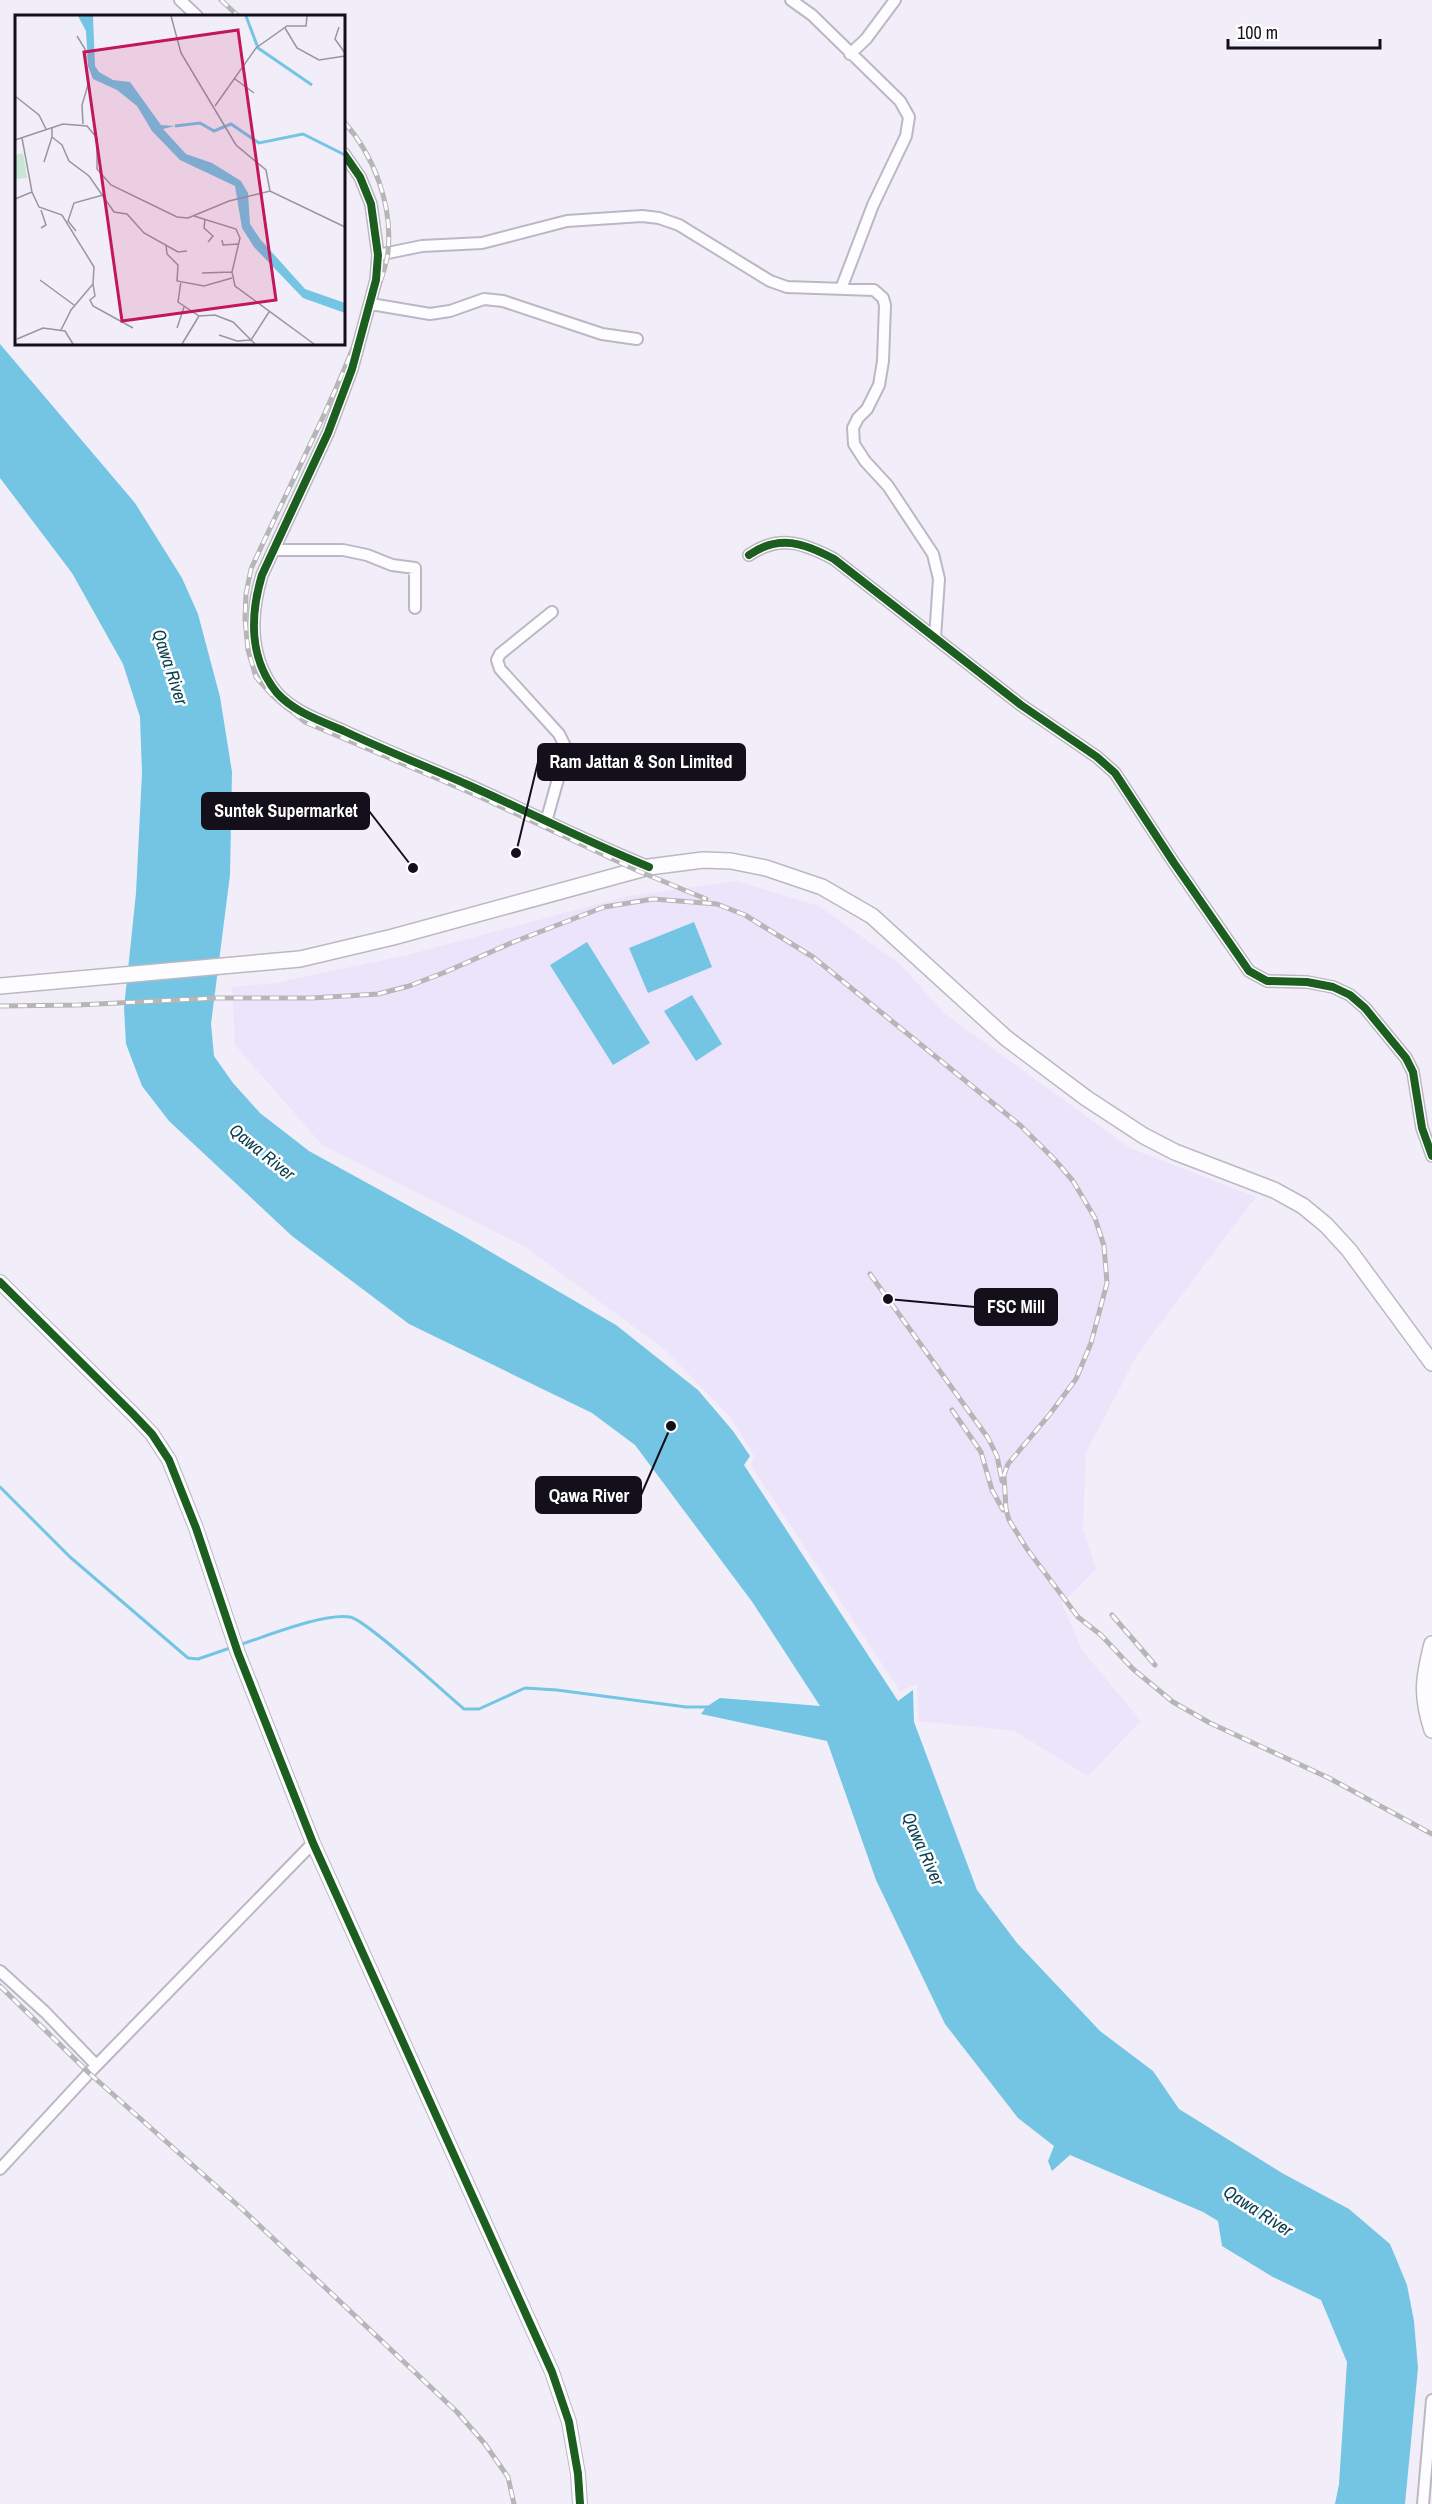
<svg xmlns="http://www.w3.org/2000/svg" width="1432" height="2504" viewBox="0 0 1432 2504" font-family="'Archivo Narrow',sans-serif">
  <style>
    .built { fill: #ece4fb }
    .water { fill: #73c5e3 }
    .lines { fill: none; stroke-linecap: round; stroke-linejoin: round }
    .stream { stroke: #73c5e3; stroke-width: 3 }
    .minor-casing { stroke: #bcb8c3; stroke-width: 14 }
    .tertiary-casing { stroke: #bcb8c3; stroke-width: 16 }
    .secondary-casing { stroke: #bcb8c3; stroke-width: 18 }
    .minor { stroke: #fdfcfe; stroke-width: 10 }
    .tertiary { stroke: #fdfcfe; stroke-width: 14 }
    .secondary { stroke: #fdfcfe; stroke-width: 15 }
    .rail-casing { stroke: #b6b5b8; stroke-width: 5 }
    .rail { stroke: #fff; stroke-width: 3; stroke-dasharray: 9; stroke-linecap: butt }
    .cycleway-casing { stroke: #fff; stroke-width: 11 }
    .cycleway { stroke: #1b5e20; stroke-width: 8 }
    .labels { text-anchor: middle; stroke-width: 5; stroke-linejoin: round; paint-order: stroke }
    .water-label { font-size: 18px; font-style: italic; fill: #0c4050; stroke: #fff }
    .inset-river { fill: none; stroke: #73c5e3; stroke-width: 3 }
    .inset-road { fill: none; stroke: #9995a0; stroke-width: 1.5 }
    .view { fill: #c2185b; fill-opacity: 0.15; stroke: #c2185b; stroke-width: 3 }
    .inset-edge { fill: none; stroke: #14101b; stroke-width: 3 }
    .leader { fill: none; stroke: #14101b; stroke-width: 2 }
    .callout-dot { fill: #14101b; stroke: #fff; stroke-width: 2 }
    .callout { fill: #14101b; stroke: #14101b; stroke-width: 2 }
    .callout-label { font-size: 18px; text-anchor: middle; font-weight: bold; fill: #fff }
  </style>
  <rect width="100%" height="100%" fill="#f2eef9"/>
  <!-- built -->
  <path class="built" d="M737 881 819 906 901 965 944 1013 1130 1148 1256 1197 1137 1355 1086 1453 1083 1528 1096 1569 1062 1604 1082 1650 1141 1721 1088 1776 1014 1731 918 1721 917 1684 900 1691 751 1466 754 1456 731 1418 665 1350 527 1248 322 1145 235 1045 232 987 275 983 407 955 628 896Z"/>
  <!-- water -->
  <path class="water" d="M0 344 135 503 182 578 198 614 220 697 232 772 230 875 211 1024 214 1056 233 1083 260 1113 309 1151 460 1234 616 1325 698 1390 733 1431 750 1456 744 1465 898 1701 913 1690 914 1722 977 1890 1017 1943 1100 2031 1153 2071 1179 2109 1282 2173 1349 2209 1390 2244 1407 2285 1414 2321 1418 2368 1405 2504H1335L1339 2484 1347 2362 1321 2300 1273 2277 1222 2246 1218 2221 1203 2212 1070 2155 1052 2171 1048 2161 1054 2146 1018 2118 945 2024 876 1880 827 1741 701 1714 706 1707 720 1698 820 1706 753 1603 635 1445 592 1413 409 1324 292 1236 169 1121 142 1086 126 1044 124 1008 136 893 142 773 140 717 123 664 72 573 0 478Z
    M694 922 712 967 648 993 629 948Z
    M587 942 650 1043 613 1065 550 965Z
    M692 995 722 1044 696 1061 664 1011Z"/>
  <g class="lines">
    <!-- stream -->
    <path class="stream" d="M0 1487 70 1557 188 1658 198 1659 233 1647
      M239 1645C267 1636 323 1613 350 1617 365 1619 446 1694 464 1709H479L525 1688 557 1690 686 1707H708"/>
    <defs>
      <path id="minor" d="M180 0 197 16
        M791 0 812 15 900 101 909 117 906 136 873 205 841 289
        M850 54 866 39 895 0
        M344 154 360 177 371 204 378 255 376 280 352 369 328 433 262 575C250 615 249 659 277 693 294 712 321 721 344 731 384 750 425 766 466 784 527 811 586 842 649 867
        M378 255 422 246 482 243 567 221 642 216 659 218 679 225 770 281 787 287 874 290 883 298 885 305 883 361 879 385 867 409 858 418 853 428 854 444 865 461 888 486 933 554 939 579 935 638
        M371 304 430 314 450 311 484 299 503 301 602 334 637 339
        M275 550H343L367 555 392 565 415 568V608
        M749 555C779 534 804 543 834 559L1021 705 1097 757 1115 773 1174 863 1249 971 1267 981 1307 982 1333 987 1350 995 1365 1008 1406 1058 1413 1072 1422 1128 1432 1156
        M546 822 563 761 565 746 559 734 500 669 497 660 500 654 552 612
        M0 1971 45 2012 96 2065
        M0 2169 89 2073 313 1843
        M1423 2504 1432 2400"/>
      <path id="tertiary" d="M0 1282 133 1414 152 1434 169 1460 196 1528 238 1653 313 1843 552 2372 569 2422 578 2474 580 2504"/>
      <path id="secondary" d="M0 986 300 959 393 937 649 867 703 860 731 861 766 868 822 887 872 916 1006 1038 1086 1098 1144 1136 1175 1152 1274 1190 1303 1206 1326 1225 1349 1250 1432 1363
        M1432 1644C1423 1679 1421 1696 1432 1730"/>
    </defs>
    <!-- minor casing -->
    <use href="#minor" class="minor-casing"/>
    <!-- tertiary casing -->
    <use href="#tertiary" class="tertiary-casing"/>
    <!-- secondary casing -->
    <use href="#secondary" class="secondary-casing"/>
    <!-- minor -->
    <use href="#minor" class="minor"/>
    <!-- tertiary -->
    <use href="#tertiary" class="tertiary"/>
    <!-- secondary -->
    <use href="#secondary" class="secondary"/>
    <defs>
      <path id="rail" d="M221 0 238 16
        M344 122C374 155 393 206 388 252 385 276 369 310 359 333 328 413 287 490 251 569L246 594 245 619 248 650 256 677 272 695 305 722 478 796 636 870 706 899
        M0 1006 78 1005 217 998H312L378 994 409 986 443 973 511 943 604 907 653 899 717 904 745 915 813 957 1021 1126 1055 1160 1073 1181 1095 1218 1104 1246 1107 1283 1091 1343 1076 1379 1050 1414 1008 1464 1004 1475 1006 1509 1009 1520 1027 1549 1078 1617 1101 1635 1133 1669 1173 1702 1210 1723 1329 1778 1432 1834
        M870 1274 988 1438 997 1456 1002 1481
        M952 1410 981 1452 992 1490 1003 1510
        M1112 1615 1155 1665
        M0 1986 89 2073 242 2209 457 2412 485 2444 508 2477 514 2504"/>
    </defs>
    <!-- rail casing -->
    <use href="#rail" class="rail-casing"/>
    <!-- rail -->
    <use href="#rail" class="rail"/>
    <defs>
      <path id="cycleway" d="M344 154 360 177 371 204 378 255 376 280 352 369 328 433 262 575C250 615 249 659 277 693 294 712 321 721 344 731 384 750 425 766 466 784 527 811 587 842 649 867
        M749 555C779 534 804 543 834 559L1021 705 1097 757 1115 773 1174 863 1249 971 1267 981 1307 982 1333 987 1350 995 1365 1008 1406 1058 1413 1072 1422 1128 1432 1156
        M0 1282 133 1414 152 1434 169 1460 196 1528 238 1653 313 1843 552 2372 569 2422 578 2474 580 2504"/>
    </defs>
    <!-- cycleway casing -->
    <use href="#cycleway" class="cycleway-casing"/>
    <!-- cycleway -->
    <use href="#cycleway" class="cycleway"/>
  </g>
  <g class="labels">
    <!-- water labels -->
    <g class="water-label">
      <text transform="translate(170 667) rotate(72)" y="6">Qawa River</text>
      <text transform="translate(262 1152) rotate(39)" y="6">Qawa River</text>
      <text transform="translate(923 1849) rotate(66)" y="6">Qawa River</text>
      <text transform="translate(1258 2211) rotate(33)" y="6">Qawa River</text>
    </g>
  </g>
  <!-- overview -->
  <g transform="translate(15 15)">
    <rect width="330" height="330" fill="#f2eef9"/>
    <path d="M8 138 12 163 0 164V140Z" fill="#c8e5d5"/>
    <path d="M63 1H78L80 51 84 57 98 65 115 67 146 110 160 111 148 114 171 139 197 148 226 166 233 178 235 209 245 224 290 274 330 288V298L288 283 239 232 227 213 220 171 165 145 137 116 122 91 102 75 78 64 73 51 71 16Z" fill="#73c5e3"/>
    <path class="inset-river" d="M231 1 243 33 297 70M160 111 185 108 199 116 216 109 244 128 288 119 330 140"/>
    <path class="inset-road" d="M156 1 166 38 221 130 251 155 255 176M324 12 320 24 330 38M270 13 282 33 304 45 330 41M62 21 70 34 73 70 67 90 68 109M220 64 239 78M0 81 24 100 31 114M200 91 241 33 272 11H291L292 1M37 113V122L47 130 54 146 74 161 99 197 112 199 129 218 163 237 172 236M7 123 17 177 24 192 47 200 79 252 78 269 56 295 46 315M0 125 48 109 72 111 82 123V154L96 170 162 202 173 203 214 186 255 176 330 212M29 147 37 122M0 184 17 177M179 201 221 214 225 223 217 257 220 271 299 329M190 204 189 213 198 221 193 227M26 213 31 210 26 195M61 216 53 206 59 188 88 180M207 225 208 230 223 229M151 230 152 239 163 250 162 266 189 271 217 263M187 258 217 257M25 265 59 290M166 266 163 287 184 301 200 300 218 307 240 329M78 269 80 281 75 285 78 291 118 313M162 313 169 292M204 320 222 326 236 325 254 297M2 324 28 313 50 316 58 329M167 329 184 301"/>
    <path class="view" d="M223 15 261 285 107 306 69 37Z"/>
    <rect width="330" height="330" class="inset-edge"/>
  </g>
  <!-- callouts -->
  <path class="leader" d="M516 853L538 762M413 868L369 811M888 1299L975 1307M671 1426L641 1495"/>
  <g class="callout-dot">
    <circle cx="516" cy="853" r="6"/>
    <circle cx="413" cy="868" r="6"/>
    <circle cx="888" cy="1299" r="6"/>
    <circle cx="671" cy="1426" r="6"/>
  </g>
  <g class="callout">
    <rect x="538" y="744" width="207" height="36" rx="6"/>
    <rect x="202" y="793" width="167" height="36" rx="6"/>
    <rect x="975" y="1289" width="82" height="36" rx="6"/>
    <rect x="536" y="1477" width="105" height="36" rx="6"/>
  </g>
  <g class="callout-label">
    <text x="641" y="768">Ram Jattan &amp; Son Limited</text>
    <text x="286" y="817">Suntek Supermarket</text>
    <text x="1016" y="1313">FSC Mill</text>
    <text x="589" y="1502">Qawa River</text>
  </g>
  <!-- scale -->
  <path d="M1228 39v9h152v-9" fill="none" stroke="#14101b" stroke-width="3"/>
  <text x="1237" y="39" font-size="18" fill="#14101b" stroke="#ffffff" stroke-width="4.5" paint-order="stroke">100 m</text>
</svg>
